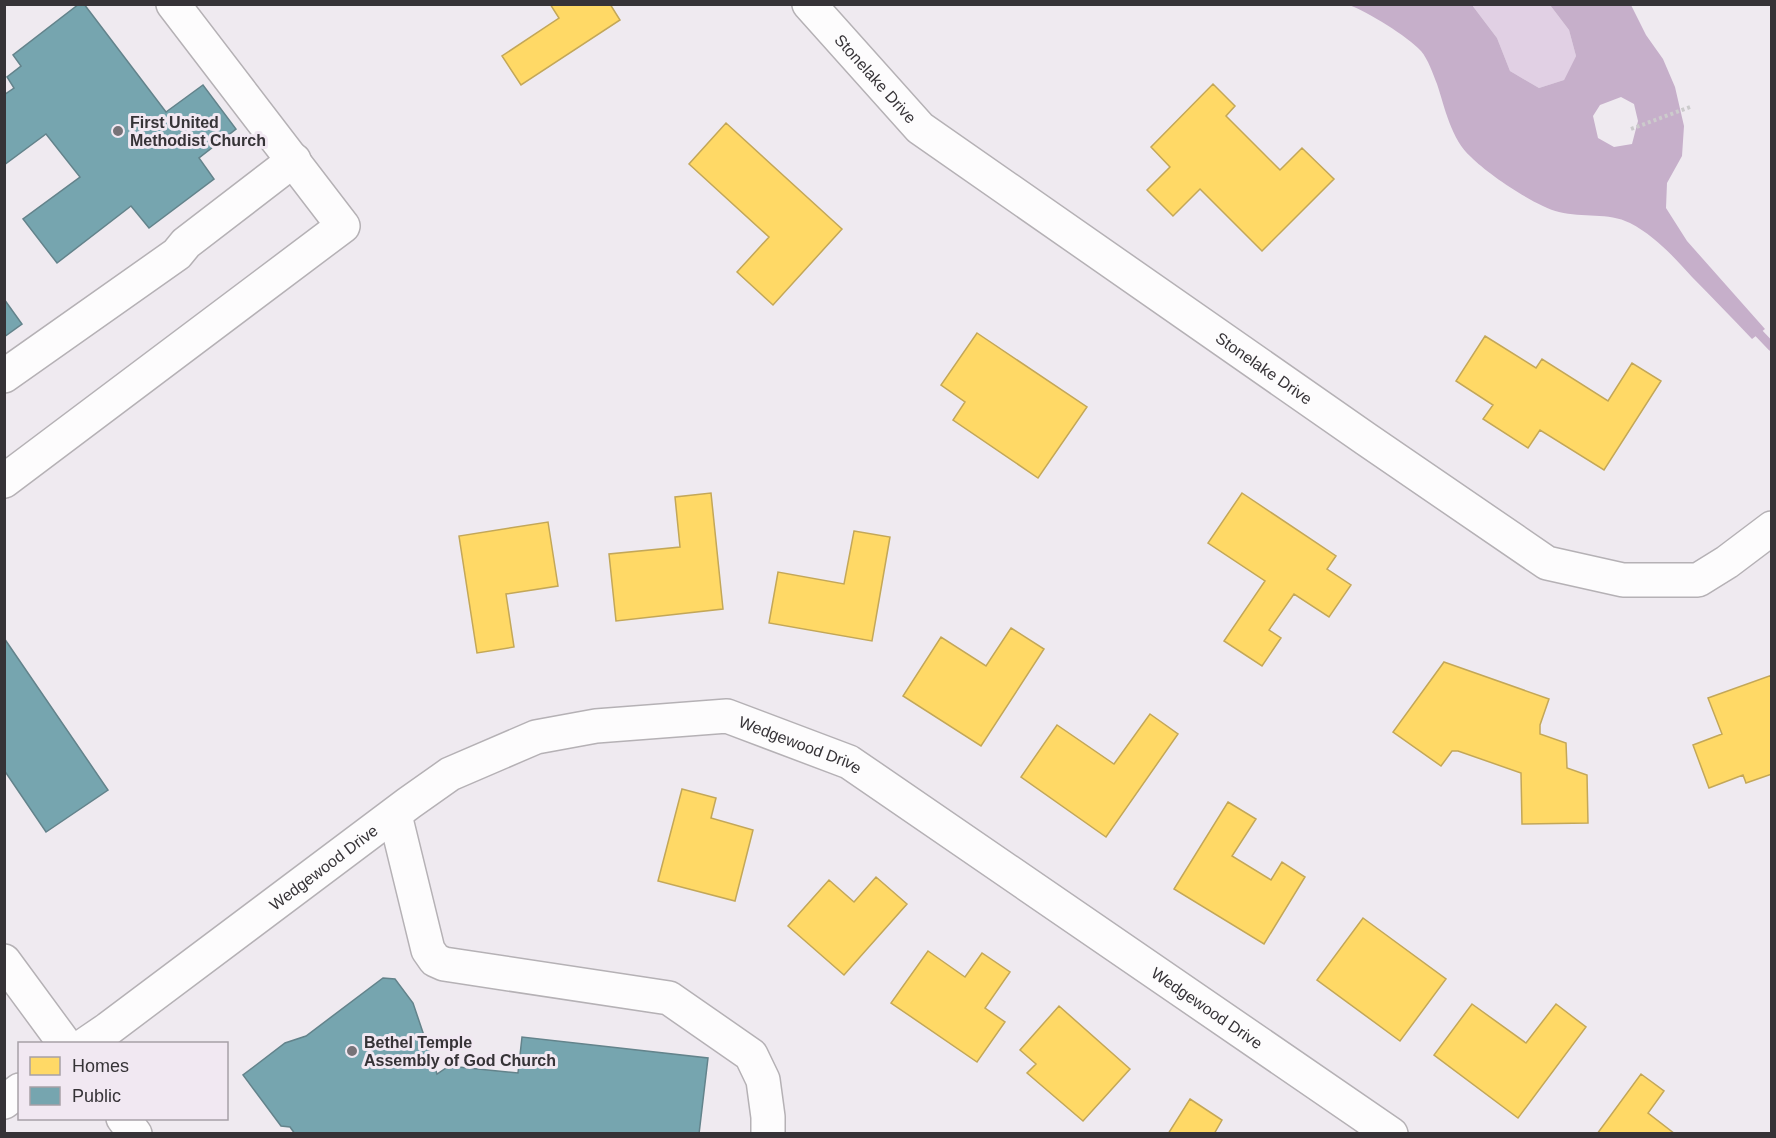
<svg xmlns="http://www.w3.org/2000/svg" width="1776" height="1138" viewBox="0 0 1776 1138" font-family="Arial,sans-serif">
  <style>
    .green { fill: #e1d0e4 }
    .water { fill: #c6afca; fill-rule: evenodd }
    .homes { fill: #ffd966; stroke: #c3a758; stroke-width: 1.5 }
    .public { fill: #76a5af; stroke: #63838b; stroke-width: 1.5 }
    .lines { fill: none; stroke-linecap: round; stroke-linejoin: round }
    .stream { stroke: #c6afca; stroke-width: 9 }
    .minor-casing { stroke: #b5b1b5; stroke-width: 36 }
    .path { stroke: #cccbcc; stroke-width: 4; stroke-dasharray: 3 3; stroke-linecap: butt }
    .minor { stroke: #fdfcfd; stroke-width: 33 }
    .poi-dot { fill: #777378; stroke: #f1e8f2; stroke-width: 2 }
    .labels { text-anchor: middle; stroke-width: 6; stroke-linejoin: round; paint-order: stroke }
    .street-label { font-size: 16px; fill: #363337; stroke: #f1e8f2 }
    .poi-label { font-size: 16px; font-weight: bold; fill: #363337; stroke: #f1e8f2; text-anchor: start }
  </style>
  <rect width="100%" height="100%" fill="#efeaf0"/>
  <!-- green -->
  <path class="green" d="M1472 5H1550L1569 30 1576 56 1564 80 1539 88 1510 71 1497 38Z"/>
  <!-- water -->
  <path class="water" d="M1349 5H1472L1497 38 1510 71 1539 88 1564 80 1576 56 1569 30 1550 5H1631L1646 35 1663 59 1675 87 1684 126 1682 156 1667 183 1666 208 1687 241 1765 329 1752 339C1732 318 1712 297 1692 277 1674 257 1655 236 1630 223 1608 212 1583 218 1559 212 1535 206 1489 175 1471 157 1451 139 1445 108 1437 84 1433 74 1428 59 1421 51 1407 36 1368 12 1349 5ZM1621 97 1634 104 1638 121 1632 144 1614 147 1598 138 1593 116 1600 105Z"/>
  <!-- homes -->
  <path class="homes" d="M550 4H610L620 20 521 85 502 56 559 18Z
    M1213 84 1235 106 1226 116 1280 170 1302 148 1334 179 1262 251 1200 189 1173 216 1147 190 1170 167 1151 147Z
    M726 123 842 229 773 305 737 272 769 237 689 164Z
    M977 333 1087 407 1038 478 953 420 965 402 941 385Z
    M1485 336 1536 368 1542 359 1608 401 1632 363 1661 381 1604 470 1540 430 1528 448 1483 419 1493 405 1456 381Z
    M711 493 723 609 616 621 609 554 680 547 675 497Z
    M1242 493 1336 556 1327 569 1351 585 1329 617 1294 594 1269 630 1281 638 1262 666 1224 641 1265 581 1208 543Z
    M548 522 558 586 506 594 514 647 477 653 459 536Z
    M854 531 890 537 872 641 769 623 778 572 844 584Z
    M1011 628 1044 649 981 746 903 696 941 637 986 666Z
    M1444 662 1549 699 1540 725V734L1566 743 1567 768 1587 775 1588 823 1522 824 1521 773 1458 751H1452L1441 766 1393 732Z
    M1772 675V774L1746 783 1743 775 1709 788 1693 745 1722 734 1708 698Z
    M1150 714 1178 734 1106 837 1021 777 1057 725 1114 764Z
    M682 789 716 798 711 818 753 830 735 901 658 881Z
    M1228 802 1256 819 1232 856 1271 880 1282 862 1305 877 1264 944 1174 889Z
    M876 877 907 904 844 975 788 926 829 880 854 902Z
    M1363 918 1446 979 1400 1041 1317 980Z
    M928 951 965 977 982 953 1010 972 985 1008 1005 1022 977 1062 891 1003Z
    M1472 1004 1526 1043 1556 1004 1586 1027 1518 1118 1434 1055Z
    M1059 1006 1130 1069 1083 1121 1027 1073 1036 1064 1020 1050Z
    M1641 1074 1664 1091 1648 1113 1675 1134H1597Z
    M1190 1099 1222 1120 1214 1134H1168Z"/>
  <!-- public -->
  <path class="public" d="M79 4H84L166 112 203 85 236 129 199 158 214 179 149 228 131 206 57 263 23 219 80 177 46 134 4 165V95L14 88 7 77 21 66 13 55Z
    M4 299 22 324 4 337Z
    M4 638 108 790 46 832 4 770Z
    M383 978 395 979 413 1003 437 1074 449 1066 518 1073 522 1037 708 1058 699 1134H295L290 1127 281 1126 243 1075 285 1043 306 1036Z"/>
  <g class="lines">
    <!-- stream -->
    <path class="stream" d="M1751 325 1772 347"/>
    <defs>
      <g id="minor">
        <path id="s1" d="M809 4 920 128 1366 439 1547 563 1623 580H1698L1727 562 1772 528"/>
        <path d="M4 376 177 254 186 243 294 160"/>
        <path d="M4 481 343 226 173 4"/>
        <path d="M395 815 428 950 435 960 444 964 669 998 751 1055 763 1080 768 1117V1134"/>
        <path d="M4 961 65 1044"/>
        <path id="s2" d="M86 1044 108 1029 409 803 450 774 536 737 596 726 727 716 849 762 1391 1134"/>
        <path d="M4 1102 20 1090"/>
        <path d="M123 1118 135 1134"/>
      </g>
    </defs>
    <!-- minor casing -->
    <use href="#minor" class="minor-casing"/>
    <!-- path -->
    <path class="path" d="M1631 129 1690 107"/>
    <!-- minor -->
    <use href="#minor" class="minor"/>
  </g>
  <!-- markers -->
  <g class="poi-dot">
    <circle cx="118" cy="131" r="6"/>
    <circle cx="352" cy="1051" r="6"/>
  </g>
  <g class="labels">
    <!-- street labels -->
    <g class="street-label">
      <text dy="6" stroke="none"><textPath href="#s1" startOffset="100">Stonelake Drive</textPath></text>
      <text dy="6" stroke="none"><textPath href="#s1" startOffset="586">Stonelake Drive</textPath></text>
      <text dy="6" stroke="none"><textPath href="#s2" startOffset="818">Wedgewood Drive</textPath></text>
      <text dy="6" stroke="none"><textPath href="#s2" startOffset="296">Wedgewood Drive</textPath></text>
      <text dy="6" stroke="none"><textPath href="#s2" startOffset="1304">Wedgewood Drive</textPath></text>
    </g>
    <!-- poi labels -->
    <g class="poi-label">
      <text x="130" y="128">First United<tspan x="130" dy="18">Methodist Church</tspan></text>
      <text x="364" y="1048">Bethel Temple<tspan x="364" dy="18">Assembly of God Church</tspan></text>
    </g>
  </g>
  <!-- border -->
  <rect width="1776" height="1138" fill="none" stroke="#363337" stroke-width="12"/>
  <!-- legend -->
  <rect x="18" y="1042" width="210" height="78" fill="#f1e8f2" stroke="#a6a0a7" stroke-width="1.5"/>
  <rect x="30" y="1057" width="30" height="18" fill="#ffd966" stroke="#a6a0a7" stroke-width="1.5"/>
  <text x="72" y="1072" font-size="18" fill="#363337">Homes</text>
  <rect x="30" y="1087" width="30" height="18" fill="#76a5af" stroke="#a6a0a7" stroke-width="1.5"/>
  <text x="72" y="1102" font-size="18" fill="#363337">Public</text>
</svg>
